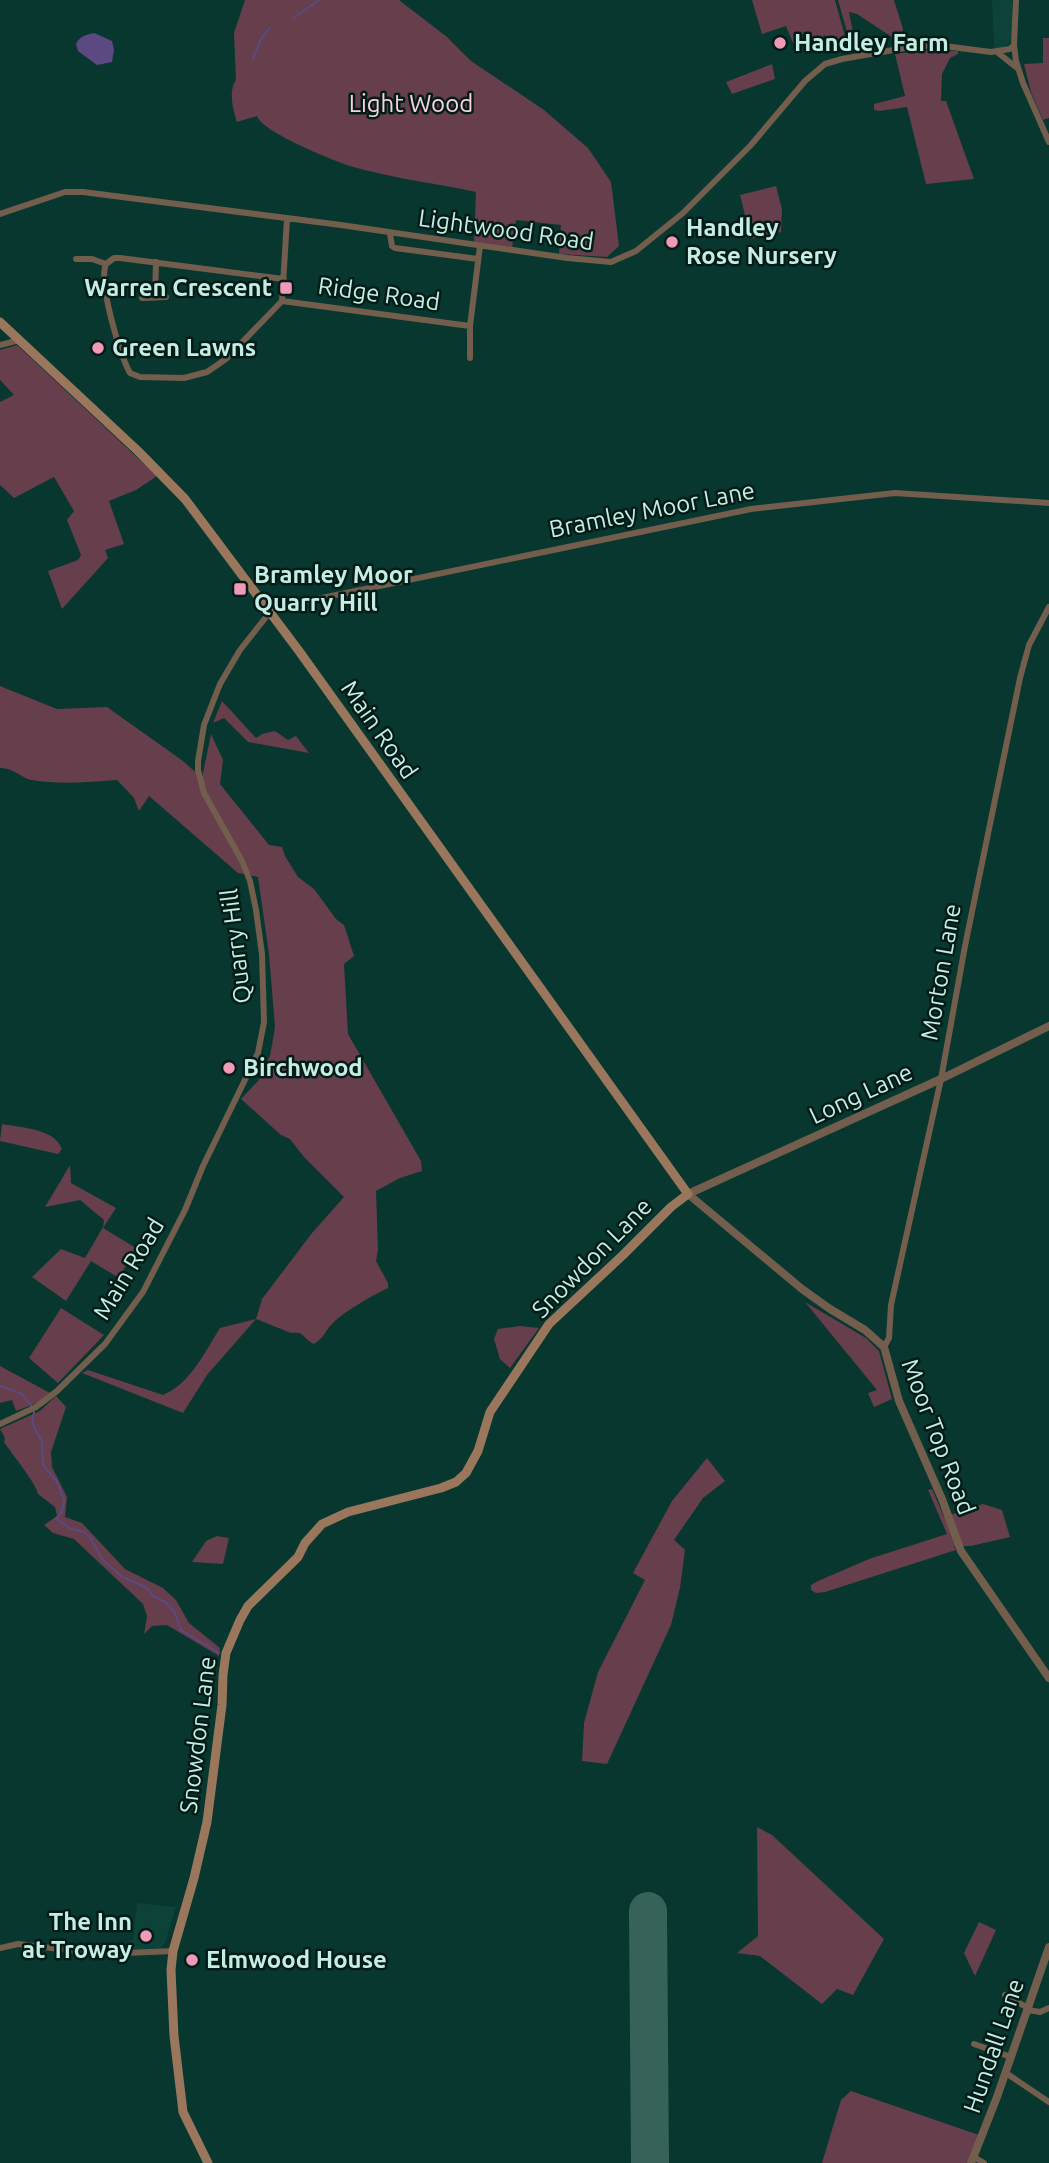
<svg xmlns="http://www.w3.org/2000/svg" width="1049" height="2163" viewBox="0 0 1049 2163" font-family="Ubuntu,sans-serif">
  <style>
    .built { fill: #0c4238 }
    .green { fill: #663e4c }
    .water { fill: #5c4981 }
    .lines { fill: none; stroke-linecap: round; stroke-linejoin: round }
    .stream { stroke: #5c4981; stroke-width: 2 }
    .runway { stroke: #36625a; stroke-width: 38 }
    .minor { stroke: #735d4d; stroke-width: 6 }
    .tertiary { stroke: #735d4d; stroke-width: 8 }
    .secondary { stroke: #99765c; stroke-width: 9 }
    .poi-dot { fill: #f09ab7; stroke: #031c17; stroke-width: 2.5 }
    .labels { text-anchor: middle; stroke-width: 5; stroke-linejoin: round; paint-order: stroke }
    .poi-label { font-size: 24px; font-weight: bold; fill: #c6ede3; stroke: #031c17; text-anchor: start }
    .park-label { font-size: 24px; fill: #fad2de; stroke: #031c17 }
    .street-label { font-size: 24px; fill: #c6ede3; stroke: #031c17 }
  </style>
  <rect width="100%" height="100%" fill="#08372f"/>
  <!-- built -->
  <path class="built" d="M992 0H1012L1013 34 1010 42 1004 48H994Z
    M137 1903 176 1907 165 1943 160 1948 126 1951 125 1943 133 1939Z"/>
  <!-- green -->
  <path class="green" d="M245 0H399L447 37 471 61 544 110 588 148 611 182 619 246 607 257 559 254 561 225 516 220 512 248 474 242 476 192C434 183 391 178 350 166 332 160 262 132 257 116L237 122C233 110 228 91 236 80L234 33Z
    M752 0H835L849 51 824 35 821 41 804 32 794 45 786 26 762 34Z
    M838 0H894L903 29 901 43 857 14 849 12 854 37 849 39Z
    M1043 38H1049V118L1043 120 1031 92 1024 64 1043 63Z
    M928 50 958 51V54L950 58 942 74 941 101H946L974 179 926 184 907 107 879 111 874 110V104L905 96 895 54Z
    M772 64 775 79 732 94 726 82Z
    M776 186 782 209 781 232 751 239 740 195Z
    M17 345 157 476 136 490 109 501 124 544 105 550 108 558 62 609 48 571 78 560 81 555 67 520 74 511 54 477 14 498 0 485V402L14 395 0 380V350Z
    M0 686 57 709 107 707 183 761 202 778 211 734 223 760 220 784 269 845 282 847 285 856 298 877 314 889 336 919 344 925 354 956 344 964 348 1034 421 1161 422 1171 400 1178 376 1191 378 1250 376 1261 388 1283V1288C373 1295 343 1312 332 1324 324 1332 326 1336 314 1344 304 1340 304 1330 291 1333L256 1319 207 1375 183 1413 82 1373 88 1370 163 1395C191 1383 204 1353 220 1328L256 1319 262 1299 312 1233 344 1197 304 1157 290 1139 281 1135 241 1099 258 1081 270 1056 275 1027 269 954 258 877 238 873 149 796 139 811 134 798 117 780C88 782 60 785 31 780 20 777 12 767 0 768Z
    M222 701 256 738 262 734 275 731 288 740 296 736 309 753 248 742 224 718 213 723Z
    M2 1124C22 1128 54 1128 62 1149L58 1154 0 1141Z
    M70 1165 71 1183 116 1208 103 1228 141 1251 136 1259 130 1258 119 1278 91 1261 66 1301 32 1277 61 1249 85 1258 103 1227 104 1220 80 1200 45 1207Z
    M805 1302 866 1338 879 1351 892 1399 874 1407 868 1393 877 1390Z
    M61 1308 104 1335 58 1383 29 1358Z
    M520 1326 539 1328 510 1368 500 1359 494 1339 498 1329Z
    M0 1366 50 1393 37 1403 16 1411 12 1400 0 1403Z
    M56 1396 66 1407 51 1452 52 1467 67 1497 65 1517 82 1523 125 1569 163 1588 176 1600 189 1623 220 1648 219 1656 167 1625 152 1626 144 1634 147 1616 143 1604 74 1539 53 1533 44 1525 57 1516 55 1507 38 1494C36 1483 12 1454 4 1442L5 1438 0 1429 40 1411Z
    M707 1458 725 1481 703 1498 674 1540 685 1550 680 1588 671 1625 607 1764 582 1761 584 1723 598 1672 645 1580 633 1573 672 1501Z
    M932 1489 944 1517 983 1504 1002 1510 1010 1537 971 1546H954L956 1550 825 1592 816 1593 811 1590V1585L818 1581 869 1559 947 1534 928 1490Z
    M217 1536 229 1538 223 1564 192 1562 206 1541Z
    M757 1827 772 1835 884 1939 853 1995 837 1989 822 2004 760 1956 737 1953 758 1936Z
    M979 1922 996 1930 975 1976 964 1953Z
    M851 2091 979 2135 967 2163H822L841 2100Z"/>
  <!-- water -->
  <path class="water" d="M94 33 112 41 114 50 112 62 97 65 78 51 76 44C80 36 85 35 94 33Z"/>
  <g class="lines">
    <!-- stream -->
    <path class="stream" d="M295 17 319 0
      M253 59 261 39 270 28
      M0 1386 22 1394 32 1407
      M34 1412 32 1422 42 1442 43 1465 57 1482 64 1500 62 1512 56 1519 71 1529 84 1532 90 1537 102 1559 121 1576 147 1588 153 1596 165 1602 174 1611 181 1630 219 1653"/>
    <!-- runway -->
    <path class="runway" d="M648 1911 650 2163"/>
    <!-- minor -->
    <path class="minor" d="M1016 0 1014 45 1016 61 1023 83 1049 142
      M997 52 1017 68
      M0 214 65 192H83L341 225 567 258 611 262 636 251 683 213 751 145 805 81 825 64 842 59 916 46H944L991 52 1010 49 1014 45
      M390 234 392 246 395 248 478 259
      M76 259H92L106 264
      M106 264C98 282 120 355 130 373L140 377 184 378 207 372 226 359 282 301 287 219
      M106 264 114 258H120L284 279
      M142 298 166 297
      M155 298 156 262
      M282 301 470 326
      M0 345 19 340
      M470 358V326L480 246
      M884 1347 889 1338 891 1305 941 1079 965 946 1020 678 1029 645 1049 607
      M0 1424 36 1407 57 1391 105 1344 143 1292 185 1210 203 1166 258 1053 264 1022 262 954 256 910 250 881 242 861 204 793 198 770V761L204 725 220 684 240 650 270 612 283 606 751 509 895 493 1049 503
      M0 1948 18 1944 102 1954 173 1951
      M1005 1995 1028 2008
      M1028 2010 1040 2012 1049 2008
      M974 2044 1011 2057
      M1006 2073 1049 2102
      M974 2157 984 2163"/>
    <!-- tertiary -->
    <path class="tertiary" d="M1049 1026 941 1079 688 1194 802 1289 830 1309 865 1330 884 1347 899 1401 942 1499 961 1551 1049 1678
      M971 2163 997 2097 1049 1947"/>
    <!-- secondary -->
    <path class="secondary" d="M0 322 138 451 185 499 299 651 688 1194 671 1207 623 1255 549 1324 490 1412 478 1451 466 1473 456 1482 441 1488 348 1512 322 1524 305 1543 298 1557 248 1606 240 1620 226 1653 223 1675 222 1705 207 1822 194 1878 173 1951 171 1970 174 2036 183 2112 208 2163"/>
  </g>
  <!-- markers -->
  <g class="poi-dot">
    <circle cx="780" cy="43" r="7"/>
    <circle cx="672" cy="242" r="7"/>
    <rect x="279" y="281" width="14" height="14" rx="3.5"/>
    <circle cx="98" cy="348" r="7"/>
    <rect x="233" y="582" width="14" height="14" rx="3.5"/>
    <circle cx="229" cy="1068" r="7"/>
    <circle cx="146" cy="1936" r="7"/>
    <circle cx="192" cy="1960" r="7"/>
  </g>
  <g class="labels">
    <!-- poi labels -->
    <g class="poi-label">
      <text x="794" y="51">Handley Farm</text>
      <text x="686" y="236">Handley<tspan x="686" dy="28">Rose Nursery</tspan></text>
      <text x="272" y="296" text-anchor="end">Warren Crescent</text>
      <text x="112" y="356">Green Lawns</text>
      <text x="254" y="583">Bramley Moor<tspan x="254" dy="28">Quarry Hill</tspan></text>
      <text x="243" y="1076">Birchwood</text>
      <text x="132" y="1930" text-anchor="end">The Inn<tspan x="132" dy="28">at Troway</tspan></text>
      <text x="206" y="1968">Elmwood House</text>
    </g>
    <!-- park labels -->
    <g class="park-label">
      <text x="411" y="112">Light Wood</text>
    </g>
    <!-- street labels -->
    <g class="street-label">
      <text transform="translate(506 230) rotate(8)" y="8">Lightwood Road</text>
      <text transform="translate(379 294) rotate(8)" y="8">Ridge Road</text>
      <text transform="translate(652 510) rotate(-11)" y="8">Bramley Moor Lane</text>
      <text transform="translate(379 730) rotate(55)" y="8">Main Road</text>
      <text transform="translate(236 946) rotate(-97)" y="8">Quarry Hill</text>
      <text transform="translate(941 972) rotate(-80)" y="8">Morton Lane</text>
      <text transform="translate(861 1094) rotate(-25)" y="8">Long Lane</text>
      <text transform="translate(592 1258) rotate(-45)" y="8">Snowdon Lane</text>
      <text transform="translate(129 1269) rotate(-59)" y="8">Main Road</text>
      <text transform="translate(938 1437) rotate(69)" y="8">Moor Top Road</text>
      <text transform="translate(198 1735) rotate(-83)" y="8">Snowdon Lane</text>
      <text transform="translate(994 2046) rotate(-71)" y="8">Hundall Lane</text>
    </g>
  </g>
</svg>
